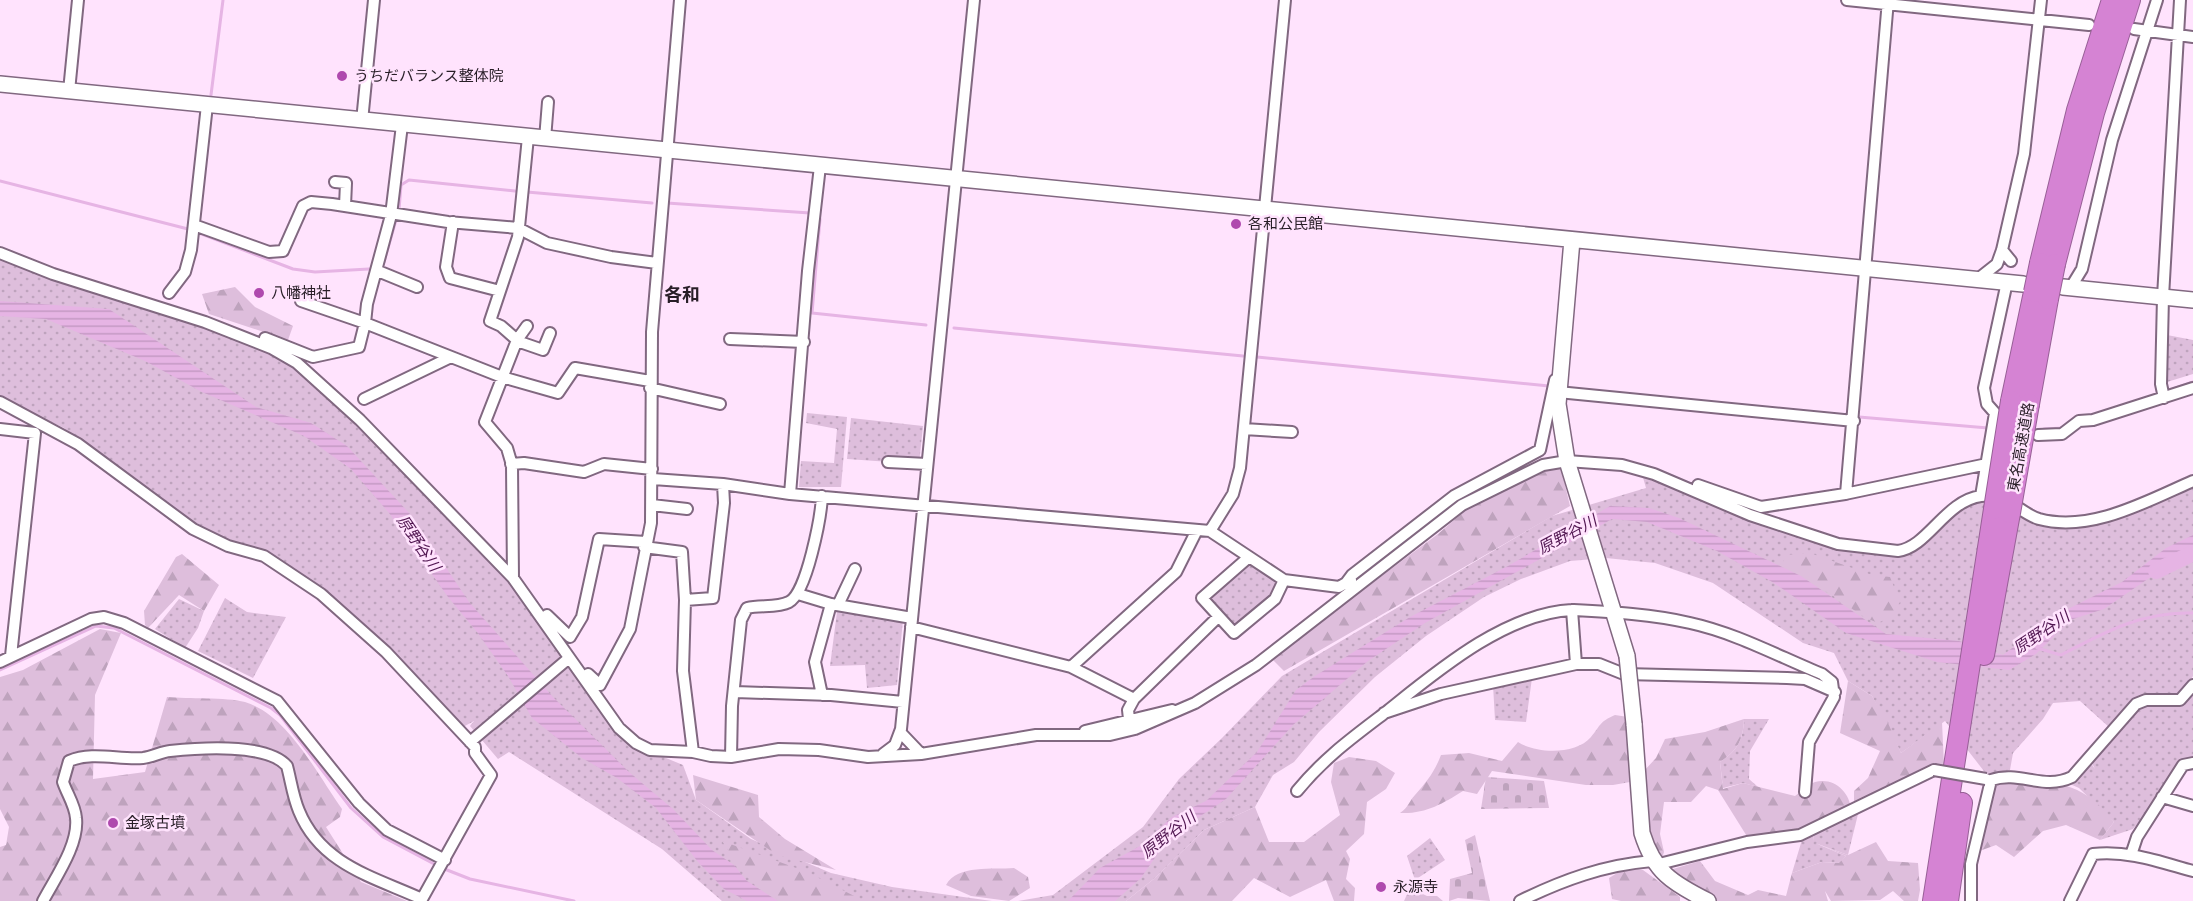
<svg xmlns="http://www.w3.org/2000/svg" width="2193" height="901" viewBox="0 0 2193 901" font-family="Quicksand,'Noto Sans JP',sans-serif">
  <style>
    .grass { fill: url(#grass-dots) }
    .forest { fill: url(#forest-firs) }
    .cemetery { fill: url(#cemetery-stones) }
    .water { fill: url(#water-rules) }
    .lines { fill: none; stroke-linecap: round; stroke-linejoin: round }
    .stream { stroke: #e6b4e4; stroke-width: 3 }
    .river { stroke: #e6b4e4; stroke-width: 16 }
    .street-casing { stroke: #816880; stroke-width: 14 }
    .secondary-casing { stroke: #816880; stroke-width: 18 }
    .highway-casing { stroke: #986097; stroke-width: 22 }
    .street { stroke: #fff; stroke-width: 10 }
    .secondary { stroke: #fff; stroke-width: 15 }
    .highway { stroke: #d583d3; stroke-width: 20 }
    .street-bridge-casing { stroke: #816880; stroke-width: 14; stroke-linecap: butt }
    .secondary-bridge-casing { stroke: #816880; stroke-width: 18; stroke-linecap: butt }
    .highway-bridge-casing { stroke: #986097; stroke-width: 22; stroke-linecap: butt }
    .street-bridge { stroke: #fff; stroke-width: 10 }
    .secondary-bridge { stroke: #fff; stroke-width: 15 }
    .highway-bridge { stroke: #d583d3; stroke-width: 20 }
    .poi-dot { fill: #af49ae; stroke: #ffe3fd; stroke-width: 2 }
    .labels { text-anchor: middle; stroke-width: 5; stroke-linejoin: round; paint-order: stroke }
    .poi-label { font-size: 15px; fill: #281e27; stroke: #ffe3fd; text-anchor: start }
    .street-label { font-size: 15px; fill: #281e27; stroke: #ffe3fd }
    .water-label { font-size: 16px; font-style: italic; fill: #521752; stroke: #ffe3fd }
    .quarter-label { font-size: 18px; font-weight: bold; fill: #281e27; stroke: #ffe3fd }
  </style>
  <defs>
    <pattern id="grass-dots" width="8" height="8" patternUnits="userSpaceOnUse" patternTransform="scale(1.5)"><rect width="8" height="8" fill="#debedc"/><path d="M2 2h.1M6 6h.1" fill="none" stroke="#bea3bd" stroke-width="1.8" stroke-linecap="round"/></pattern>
    <pattern id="forest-firs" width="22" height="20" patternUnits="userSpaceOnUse" patternTransform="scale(1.5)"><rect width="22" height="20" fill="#debedc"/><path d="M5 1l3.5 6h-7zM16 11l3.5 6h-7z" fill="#bea3bd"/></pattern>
    <pattern id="cemetery-stones" width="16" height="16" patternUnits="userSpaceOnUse" patternTransform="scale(1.5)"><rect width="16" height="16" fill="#debedc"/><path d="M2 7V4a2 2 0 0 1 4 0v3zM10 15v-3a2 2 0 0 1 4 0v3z" fill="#bea3bd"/></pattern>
    <pattern id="water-rules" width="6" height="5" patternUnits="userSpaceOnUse" patternTransform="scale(1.5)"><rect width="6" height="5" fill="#e6b4e4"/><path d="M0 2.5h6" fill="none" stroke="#c59ac4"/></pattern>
  </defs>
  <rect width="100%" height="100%" fill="#ffe3fd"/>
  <!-- grass -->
  <path class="grass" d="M0 259 38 274 143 304 288 358 327 389 513 578 627 742 683 765 696 800 751 839 831 873 892 887 992 901H722L662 849 509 752 498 759 470 726 474 721 463 727 395 652 308 585 228 546 127 479 64 428 0 398Z
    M2167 335 2193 340V374L2167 382Z
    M807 413 847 417 841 487H799L801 461 834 463 837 429 806 423Z
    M851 418 923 426 919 464 847 459Z
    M1642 474 1810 536 1908 550 1953 509 1981 496 2035 517 2087 521 2193 481V676L2185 691 2193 695V757H2188L2193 760 2133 829 2100 840 2114 822 2079 788 2063 781 2088 759 2095 769 2089 757 2110 728 2080 701 2053 703 2043 719 2013 753 2010 770 1987 775 1945 721 1901 753 1872 696 1848 681 1834 653 1803 643 1713 583 1655 563 1606 558 1570 561 1521 579 1484 597 1426 636 1375 677 1319 732 1294 762 1273 775 1255 807 1204 830 1155 878 1126 901H1018L1053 895 1143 827 1179 779 1222 738 1282 676 1552 516 1646 488Z
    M1250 560 1281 581 1279 590 1234 630 1204 599Z
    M225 598 247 612 286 617 253 678 198 651Z
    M179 599 204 611 198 628 185 648 155 629Z
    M837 612 903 619 897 685 867 688 865 665 830 666Z
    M1532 678 1526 722 1495 720 1493 685Z
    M1744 719H1769L1750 751 1749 779 1758 787 1743 783 1723 788 1720 762C1738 750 1743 740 1744 719Z
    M1860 806 1848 855 1815 843 1846 856 1840 863 1822 862 1792 873 1804 833 1813 831V841L1814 828Z
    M1430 838 1445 860 1415 880 1407 856Z"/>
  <!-- forest -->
  <path class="forest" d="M235 287 255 307 293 326 288 340 209 314 202 294Z
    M1561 468 1570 506 1284 671 1271 658 1438 534 1469 507 1545 471Z
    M1810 553 1872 575 1890 577 1900 602 1890 617 1878 623 1864 617 1832 595 1781 567 1786 555Z
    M182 554 219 585 204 611 179 595 148 628 145 625 144 611 176 557Z
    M100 629 121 633 95 695 93 779 145 772 167 697C188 699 226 697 245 702 288 715 317 774 342 809L340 817 326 827 361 882 407 901H0V847L6 845 9 827 0 809V677L23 670Z
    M1848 681 1872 696 1888 723 1901 753 1942 722 1944 765 1854 804V791L1868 778 1880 751 1840 733Z
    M1615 715 1628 717 1630 782 1613 785H1586L1492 771 1477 794 1463 791C1442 804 1426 814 1400 813 1409 807 1409 801 1415 795 1427 781 1434 773 1441 755L1469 753 1502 761 1518 742C1536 754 1576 755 1591 737 1601 725 1599 722 1615 715Z
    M1744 719C1743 740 1738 750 1720 762L1723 789 1743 783 1795 796C1801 792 1809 784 1815 782 1834 777 1850 792 1851 810L1800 835 1748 838 1718 790 1706 786 1691 802H1664L1660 834 1664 852 1662 858 1650 849 1643 772 1656 758 1665 739 1705 732Z
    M1349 757 1376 761 1395 773 1386 789 1367 802 1364 834 1346 851 1350 859 1346 879 1355 888 1354 901H1334L1326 880 1290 897 1254 878 1232 901H1126L1155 878 1204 830 1255 807 1269 842H1304L1340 815 1331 782 1334 763Z
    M693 775 758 795 759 817 785 839 836 870 777 855 696 800Z
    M2021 779C2065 783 2086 786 2114 822L2100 840 2066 825 2043 831 2014 857 1996 845 1974 853 1985 784Z
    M722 841 807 872 864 901H779L739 866Z
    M1876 842 1888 861 1918 863 1920 890 1918 901H1904L1893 891 1880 900 1831 901 1825 891 1828 901H1693L1673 869 1700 861 1715 881 1748 895 1758 890 1786 896 1792 873 1822 862 1839 863 1846 856 1823 846 1848 855Z
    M1627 867 1643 870 1680 897V901H1621L1612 899 1609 878Z
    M1014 868 1028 877 1030 888 1009 901 971 896 946 885C958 864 992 870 1014 868Z
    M1410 888 1427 896H1437L1443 901H1404Z"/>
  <!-- cemetery -->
  <path class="cemetery" d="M1486 777 1544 781 1549 808 1481 809Z
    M1475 835 1490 901 1458 898 1449 901 1450 879 1472 873 1465 840Z"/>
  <!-- water -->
  <path class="water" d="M0 301 109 309 256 407 311 423 347 446 411 515 469 602 553 697 630 773 673 809 712 850 734 865 747 881 778 901H747L724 889 698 862 656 808 617 778 582 758 532 718 508 676 477 632 448 597 389 513 351 469 304 436 202 392 145 361 46 319 0 316Z
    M1610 506 1649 508 1679 518 1801 576 1886 634 1959 641 2003 655 2054 616 2122 582 2166 548 2193 535V548L2104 609 2070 620 2036 654 2009 670 1937 662 1846 633 1774 583 1717 551 1647 522 1612 519 1425 623 1368 661 1293 725 1226 799 1199 817 1163 846 1141 878 1115 901H1068L1100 868 1140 846 1172 817 1206 801 1257 752 1296 690 1315 676 1410 617 1508 566Z"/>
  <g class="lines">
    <!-- stream -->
    <path class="stream" d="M211 95 223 0
      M0 181 188 229
      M527 192 652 203
      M667 203 810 213
      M399 210 401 185 409 180 515 191
      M820 219 812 313 926 325
      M199 233 293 269 315 272 369 269
      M384 262 396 220
      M954 328 1243 356
      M1257 357 1549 386
      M2173 389 2193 382
      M1859 417 1988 428
      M2044 429 2063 428
      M2037 648 2061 655C2105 632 2143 611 2193 613
      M0 670 96 626 114 628 271 708 280 715 351 808 383 837 436 865
      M442 868 470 879 574 901"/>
    <!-- river -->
    <path class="river" d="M2156 571 2193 553"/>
    <defs>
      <path id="street" d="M1847 0 2089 25
        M2134 29 2193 37
        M69 91 78 0
        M362 121 374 0
        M545 139 548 102
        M335 182 346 183 345 206
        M453 222 446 267 450 278 500 291
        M194 225 269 252 283 251 303 206 311 202 332 204 448 222 518 228 547 243 611 257 657 263
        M2002 250 2011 261
        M0 253 53 274 205 322 271 348 297 363 360 420 513 578 619 728 636 743 650 750 693 752 711 756 731 757 779 749 819 750 868 757 921 754 1036 735H1110L1135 729 1195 703 1256 665 1462 505 1543 465 1567 461 1622 465 1654 474 1750 515 1838 544 1898 551C1928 547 1945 501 1981 496 2007 492 2019 513 2039 519 2091 533 2147 501 2193 481
        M378 271 417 287
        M1978 279 1997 264 2002 250 2024 154 2041 0
        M2071 287 2082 269 2112 140 2157 0
        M169 293 185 272 191 250 207 105
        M301 301 365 323 502 377 558 393 575 368 650 381
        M265 338 313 357 359 347 365 323 367 304 391 215 402 125
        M730 339 804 342
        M517 340 527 326
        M517 341 543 350 550 333
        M650 388 720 404
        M1558 392 1854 421
        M2164 398 2161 384 2163 297 2180 0
        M364 399 451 357
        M0 402 78 444 193 529 228 546 264 556 321 594 386 652 475 747V753L491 775 422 899C374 877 321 865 299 811 293 797 291 781 287 766 267 743 199 748 170 751 161 752 152 757 143 758 118 760 93 751 69 761L63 782C67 794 75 805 76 818 79 845 55 878 43 901
        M0 429 35 433 11 656
        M1244 429 1292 432
        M2038 435 2062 434 2079 421 2093 420 2193 388
        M888 462 927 464
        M511 464 524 463 584 472 604 464 652 469
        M653 479 723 484 790 494 1210 531 1284 580 1275 599 1234 633 1202 598 1249 557
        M1698 485 1761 507 1845 494 1987 464
        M790 494 808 271 820 166
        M1846 494 1888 0
        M1981 496 1995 413 1987 404 1984 388 2007 282
        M652 505 687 509
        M1210 531 1233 494 1240 468 1285 0
        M644 547 682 552 685 600 683 671 693 752
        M513 578 512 465 507 448 485 422 517 340 501 326 490 321 518 237 528 137
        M1284 580 1339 587 1351 580
        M1346 583 1352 575 1454 496 1540 450 1555 380
        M798 594 831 604 912 618
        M685 600 713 598 724 503 723 484
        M838 605 855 569
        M547 615 570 637 582 617 599 539 646 542
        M911 627 1071 667 1134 699
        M0 662 91 619 104 617 124 623 277 701 359 803 387 830 445 860
        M1576 664 1572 610C1611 612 1652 614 1690 623 1736 633 1780 657 1822 674L1832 682 1834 697 1809 742 1805 792
        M1071 667 1176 572 1197 530
        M588 674 600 685 630 629 651 523 652 332 680 0
        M735 692 831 695 903 702
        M822 695 815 662 831 604
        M1384 713 1441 694 1576 664H1599L1624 674 1787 678 1805 679 1835 692
        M1129 719 1128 710 1134 699 1218 617
        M1085 731 1172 710
        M900 732 921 754
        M470 742 569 658
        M883 754 895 745 901 729 974 0
        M731 757 732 706 741 620 747 608C760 605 778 608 789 602 807 593 821 516 822 496
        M1297 791C1325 757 1352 738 1386 712 1436 672 1505 613 1572 610
        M2162 797 2193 806
        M2131 855 2137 837 2183 765 2193 763
        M1655 865 1747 842 1800 835 1934 770
        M1520 901C1563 880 1604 865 1652 861
        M1971 901V864L1991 780C2020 770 2043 791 2072 777L2136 704 2146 700H2180L2193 685
        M2070 901 2093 854C2128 850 2160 862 2193 871"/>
      <path id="secondary" d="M0 84 2023 284
        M1572 240 1558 404 1567 461 1627 656
        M2063 287 2193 300
        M1634 724 1642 833C1654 872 1672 883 1708 901"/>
      <path id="highway" d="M2040 263 2077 110 2112 0
        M2055 264 2094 113 2130 0
        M2011 401 2034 292
        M2029 404 2048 299
        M1984 655 2010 513
        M1933 901 1994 509
        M1948 901 1962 803"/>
    </defs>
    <!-- street casing -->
    <use href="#street" class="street-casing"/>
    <!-- secondary casing -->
    <use href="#secondary" class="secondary-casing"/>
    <!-- highway casing -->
    <use href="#highway" class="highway-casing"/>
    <!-- street -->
    <use href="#street" class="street"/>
    <!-- secondary -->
    <use href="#secondary" class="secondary"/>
    <!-- highway -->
    <use href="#highway" class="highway"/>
    <defs>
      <path id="street-bridge" d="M1934 770 1986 779"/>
      <path id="secondary-bridge" d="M1627 656 1634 724"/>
      <path id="highway-bridge" d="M2034 292 2040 263
        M2048 299 2055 264
        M1994 509 2011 401
        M2010 513 2029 404"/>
    </defs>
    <!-- street-bridge casing -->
    <use href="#street-bridge" class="street-bridge-casing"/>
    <!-- secondary-bridge casing -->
    <use href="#secondary-bridge" class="secondary-bridge-casing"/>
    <!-- highway-bridge casing -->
    <use href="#highway-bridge" class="highway-bridge-casing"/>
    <!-- street-bridge -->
    <use href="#street-bridge" class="street-bridge"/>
    <!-- secondary-bridge -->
    <use href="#secondary-bridge" class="secondary-bridge"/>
    <!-- highway-bridge -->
    <use href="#highway-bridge" class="highway-bridge"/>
  </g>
  <!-- markers -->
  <g class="poi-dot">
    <circle cx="342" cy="76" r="6"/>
    <circle cx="1236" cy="224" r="6"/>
    <circle cx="259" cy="293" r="6"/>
    <circle cx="113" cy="823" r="6"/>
    <circle cx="1381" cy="887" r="6"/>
  </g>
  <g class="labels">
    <!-- poi labels -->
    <g class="poi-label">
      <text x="354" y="81">うちだバランス整体院</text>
      <text x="1248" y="229">各和公民館</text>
      <text x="271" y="298">八幡神社</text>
      <text x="125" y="828">金塚古墳</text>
      <text x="1393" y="892">永源寺</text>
    </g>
    <!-- street labels -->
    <g class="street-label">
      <text transform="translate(2021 447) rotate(-80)" y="5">東名高速道路</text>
    </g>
    <!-- water labels -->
    <g class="water-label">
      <text transform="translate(1567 534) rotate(-28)" y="6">原野谷川</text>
      <text transform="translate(419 543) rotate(56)" y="6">原野谷川</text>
      <text transform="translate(2041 632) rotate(-34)" y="6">原野谷川</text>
      <text transform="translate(1168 834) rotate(-38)" y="6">原野谷川</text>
    </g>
    <!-- quarter labels -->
    <g class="quarter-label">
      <text x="682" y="301">各和</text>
    </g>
  </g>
</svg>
